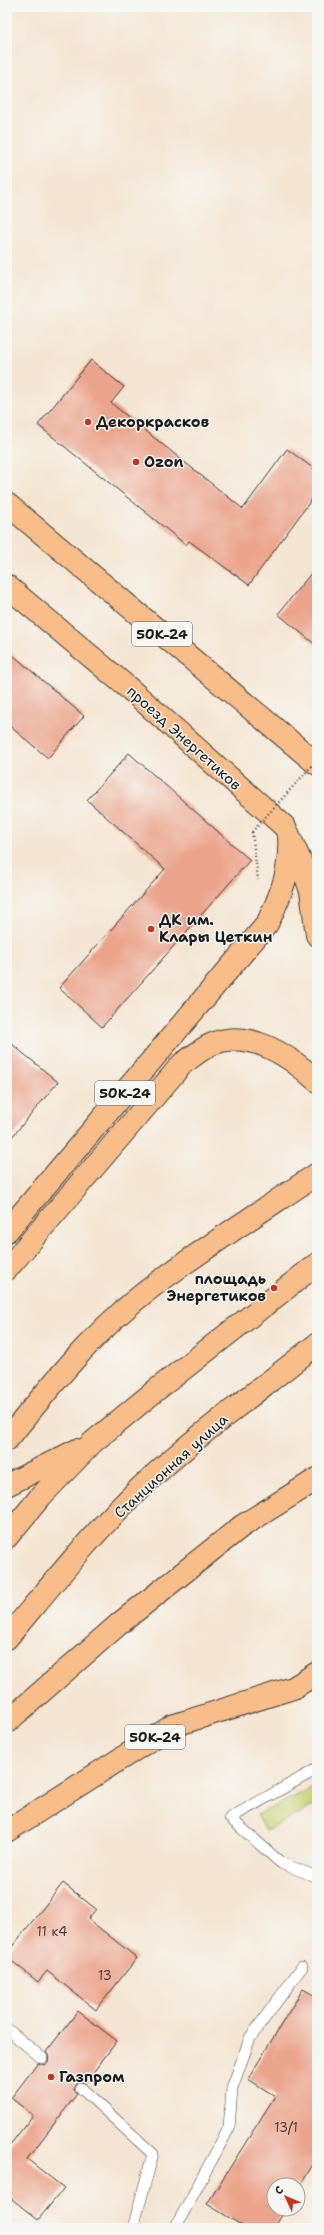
<svg xmlns="http://www.w3.org/2000/svg" width="324" height="2235" viewBox="0 0 324 2235" font-family="'Shantell Sans',sans-serif">
  <style>
    .green { fill: #c7d475; stroke: #727848 }
    .building { fill: #eba48c }
    .lines { fill: none; stroke-linecap: round; stroke-linejoin: round }
    .service-casing { stroke: #3c3a37; stroke-width: 12 }
    .primary-casing { stroke: #3c3a37; stroke-width: 24 }
    .path { stroke: #3c3a37; stroke-width: 2.5; stroke-dasharray: 1 3; stroke-linecap: butt }
    .service { stroke: #fff; stroke-width: 11 }
    .primary { stroke: #f8bd89; stroke-width: 22 }
    .path-bridge { stroke: #3c3a37; stroke-width: 2.5; stroke-dasharray: 1 3; stroke-linecap: butt }
    .poi-dot { fill: #c8321e; stroke: #f6f6f2; stroke-width: 1.5 }
    .labels { text-anchor: middle; stroke-width: 3; stroke-linejoin: round; paint-order: stroke }
    .number-label { font-size: 13px; fill: #503e38 }
    .shield { fill: #f6f6f2; stroke: #5d5d5c; stroke-width: 1 }
    .shield-label { font-size: 14px; font-weight: bold; fill: #1c1c1c }
    .poi-label { font-size: 15px; font-weight: bold; fill: #1c1c1c; stroke: #f6f6f2; text-anchor: start }
    .street-label { font-size: 15px; fill: #1c1c1c; stroke: #f6f6f2 }
  </style>
  <rect width="100%" height="100%" fill="#f6f6f2"/>
  <filter id="ink" filterUnits="userSpaceOnUse"><feTurbulence type="fractalNoise" baseFrequency=".025" numOctaves="2"/><feDisplacementMap in="SourceGraphic" scale="8" xChannelSelector="R" yChannelSelector="G"/><feConvolveMatrix kernelMatrix="1 2 1 2 8 2 1 2 1" color-interpolation-filters="sRGB"/></filter>
  <filter id="wash" filterUnits="userSpaceOnUse"><feTurbulence type="fractalNoise" baseFrequency=".012" numOctaves="4" result="noise"/><feDisplacementMap in="SourceGraphic" scale="16" xChannelSelector="R" yChannelSelector="G"/><feGaussianBlur stdDeviation="0.9" result="paint"/><feColorMatrix in="noise" values="0 0 0 0 0 0 0 0 0 0 0 0 0 0 0 0 0 1.4 0 .05"/><feComposite in="paint" operator="in"/></filter>
  <g filter="url(#wash)">
    <rect width="100%" height="100%" fill="#f4e5d2"/>
    <!-- green -->
    <path class="green" d="M317 1785V1804L266 1831 257 1815Z"/>
    <g id="blocks">
      <!-- building -->
      <path class="building" d="M91 360 124 387 111 403 243 509 287 449 317 471V492L249 585 189 541 186 545 38 425Z
        M317 566V646L278 614Z
        M7 650 84 716 48 758 7 724Z
        M129 753 250 860 102 1027 59 988 165 869 87 800Z
        M7 1040 58 1082 7 1143Z
        M63 1883 96 1909 88 1919 137 1958 96 2010 47 1971 38 1982 7 1957V1953Z
        M303 1989 317 1997V2158L298 2189V2185H274V2209H286L274 2228H246L207 2204 275 2096 248 2079Z
        M78 2011 117 2041 85 2083 79 2081 76 2084 74 2090 77 2094 27 2159 64 2188 38 2220 7 2195V2142L10 2145 33 2115 11 2098 38 2063 44 2065 48 2062 49 2056 46 2052Z"/>
    </g>
  </g>
  <g filter="url(#ink)">
    <use href="#blocks" fill-opacity="0" stroke="#3c3a37" stroke-width="1"/>
    <g class="lines">
      <defs>
        <path id="service" d="M317 1769 230 1818 281 1863 317 1877
          M7 2029 42 2058
          M81 2088 153 2154 133 2228
          M175 2228 229 2128 232 2088 250 2038 302 1967"/>
        <path id="primary" d="M7 504 317 764
          M7 586 132 691 285 827 300 860 311 891 317 935
          M7 1231 267 924C282 893 291 870 289 835
          M7 1269 182 1064C191 1058 200 1050 210 1045 248 1027 290 1056 317 1081
          M7 1440C51 1385 96 1329 152 1287 205 1247 262 1211 317 1174
          M7 1485 77 1450
          M7 1537 41 1496 93 1442 155 1391 317 1264
          M7 1638C49 1588 90 1536 138 1490 194 1437 257 1392 317 1344
          M7 1722 119 1624 242 1526 317 1479
          M7 1831 172 1726 293 1688 317 1673"/>
      </defs>
      <!-- service casing -->
      <use href="#service" class="service-casing"/>
      <!-- primary casing -->
      <use href="#primary" class="primary-casing"/>
      <!-- path -->
      <path class="path" d="M252 832 258 880"/>
      <!-- service -->
      <use href="#service" class="service"/>
      <!-- primary -->
      <use href="#primary" class="primary"/>
      <!-- path-bridge -->
      <path class="path-bridge" d="M252 832 317 760"/>
    </g>
  </g>
  <!-- markers -->
  <g class="poi-dot">
    <circle cx="88" cy="422" r="4"/>
    <circle cx="136" cy="462" r="4"/>
    <circle cx="151" cy="929" r="4"/>
    <circle cx="274" cy="1288" r="4"/>
    <circle cx="51" cy="2077" r="4"/>
  </g>
  <g class="labels">
    <!-- number labels -->
    <g class="number-label">
      <text x="52" y="1936">11 к4</text>
      <text x="105" y="1980">13</text>
      <text x="286" y="2132">13/1</text>
    </g>
    <!-- shield labels -->
    <g class="shield">
      <rect x="132" y="622" width="60" height="24" rx="3"/>
      <rect x="95" y="1081" width="60" height="24" rx="3"/>
      <rect x="125" y="1725" width="60" height="24" rx="3"/>
    </g>
    <g class="shield-label">
      <text x="162" y="639">50К-24</text>
      <text x="125" y="1098">50К-24</text>
      <text x="155" y="1742">50К-24</text>
    </g>
    <!-- poi labels -->
    <g class="poi-label">
      <text x="96" y="427">Декоркрасков</text>
      <text x="144" y="467">Ozon</text>
      <text x="159" y="925">ДК им.<tspan x="159" dy="17">Клары Цеткин</tspan></text>
      <text x="266" y="1284" text-anchor="end">площадь<tspan x="266" dy="17">Энергетиков</tspan></text>
      <text x="59" y="2082">Газпром</text>
    </g>
    <!-- street labels -->
    <g class="street-label">
      <text transform="translate(184 738) rotate(42)" y="5">проезд Энергетиков</text>
      <text transform="translate(171 1466) rotate(-42)" y="5">Станционная улица</text>
    </g>
  </g>
  <!-- margin -->
  <rect width="324" height="2235" fill="none" stroke="#f6f6f2" stroke-width="24"/>
  <!-- north arrow -->
  <g transform="translate(286 2197) rotate(314)"><circle r="19" fill="#f6f6f2" stroke="#9f9f9c"/>
  <path d="M0-3L7 15L0 10L-7 15Z" fill="#c8321e"/>
  <text y="-6" font-size="11" font-weight="bold" text-anchor="middle" fill="#1c1c1c">С</text>
  </g>
</svg>
